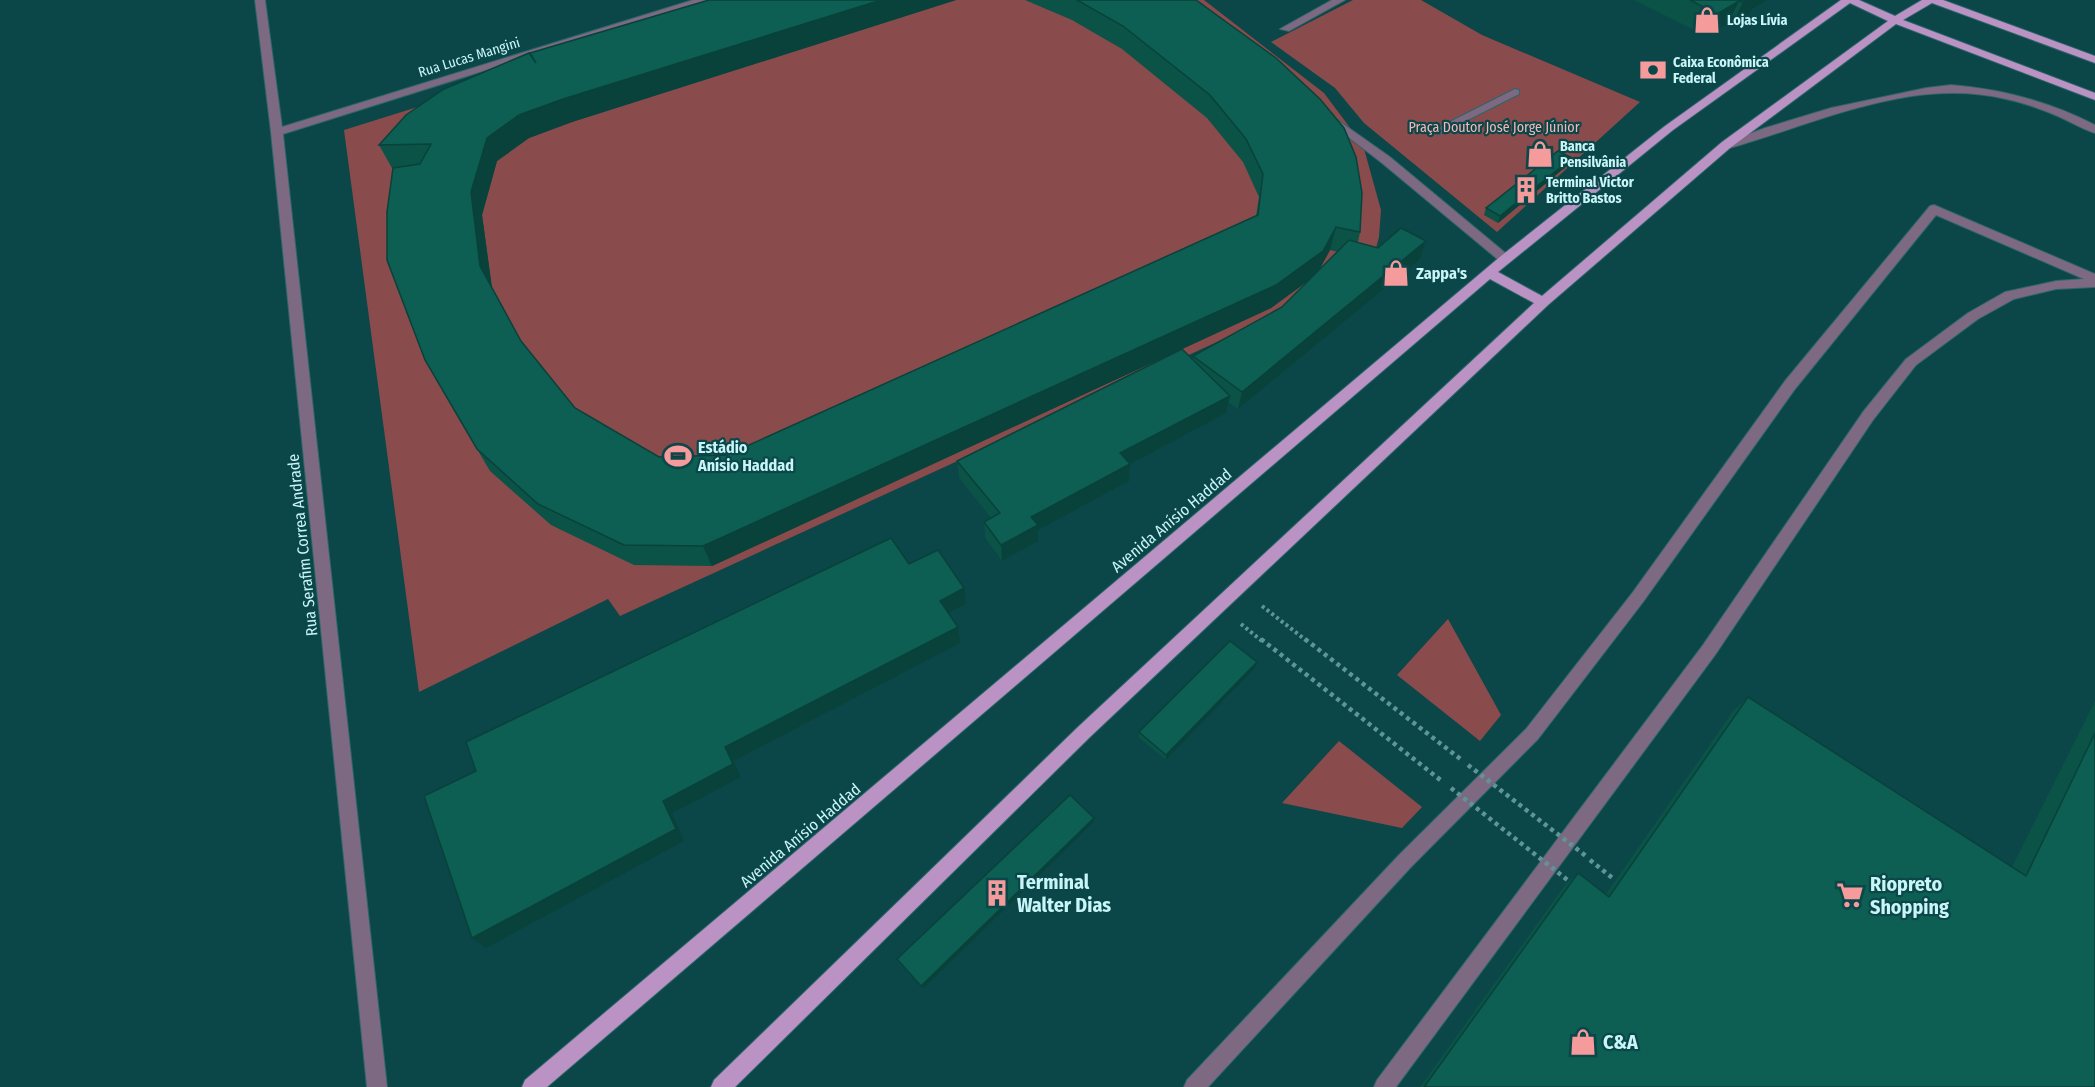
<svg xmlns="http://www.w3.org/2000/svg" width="2095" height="1087" viewBox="0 0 2095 1087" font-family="'Fira Sans Condensed',sans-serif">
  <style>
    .green { fill: #8a4b4c }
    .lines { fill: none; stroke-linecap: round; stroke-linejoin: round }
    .minor-casing { stroke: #2d6668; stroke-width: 2 }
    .major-casing { stroke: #2d6668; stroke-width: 2 }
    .path-far1 { stroke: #609598; stroke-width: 4; stroke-dasharray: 3 3; stroke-linecap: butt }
    .path { stroke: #609598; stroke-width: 4.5; stroke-dasharray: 4 4; stroke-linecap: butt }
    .minor { fill: #7d6982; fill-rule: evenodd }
    .major { fill: #ba93c4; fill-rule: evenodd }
    .path-bridge { stroke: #609598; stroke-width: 4.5; stroke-dasharray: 4 4; stroke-linecap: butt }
    .wall { fill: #0b5247; fill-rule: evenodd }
    .shaded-wall { fill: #09423a }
    .building { fill: #0d5f53; stroke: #09423a; stroke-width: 1.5 }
    .labels { text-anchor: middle; stroke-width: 4.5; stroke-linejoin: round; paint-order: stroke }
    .far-poi-label { font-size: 14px; font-weight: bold; fill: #c8f6f8; stroke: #0b4649; text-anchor: start }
    .far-street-label { font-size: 14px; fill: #c8f6f8; stroke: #0b4649 }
    .far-park-label { font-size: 14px; fill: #f7b6b6; stroke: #0b4649 }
    .poi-label { font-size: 16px; font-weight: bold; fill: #c8f6f8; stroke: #0b4649; text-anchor: start }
    .street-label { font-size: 16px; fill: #c8f6f8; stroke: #0b4649 }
    .near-poi-label { font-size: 20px; font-weight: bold; fill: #c8f6f8; stroke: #0b4649; text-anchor: start }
  </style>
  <rect width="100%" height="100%" fill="#0b4649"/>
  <!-- green -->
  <path class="green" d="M759 0H1204L1324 93 1363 145 1381 210 1379 237 1372 263 1334 255 1321 277 1280 313 620 616 608 599 419 692 344 130Z
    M1353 0H1421L1482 35 1640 102 1497 232 1364 123 1335 88 1271 42Z
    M1448 619 1501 715 1480 741 1397 675Z
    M1339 741 1422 807 1402 828 1282 803Z"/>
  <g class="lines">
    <defs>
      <path id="minor" d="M255 0H265L282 127 693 0H709L283 134 387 1087H367L271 132Z
        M1332 0H1345L1289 31 1280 29Z
        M1951 85C2002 89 2050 102 2095 125V133C2084 130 2073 123 2062 118 2044 110 2025 103 2006 99 1910 76 1817 124 1726 149L1720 145 1765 128 1831 108 1926 88Z
        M1515 89 1519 90V94L1442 133 1438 134 1432 131Z
        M1329 114 1390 157 1509 256 1511 259 1509 262H1501L1382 163 1325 119V115Z
        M1934 205 2095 274V287L2056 289 2014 299 1978 319 1916 365 1873 420 1715 655 1396 1087H1374L1377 1080 1703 645 1863 412 1906 359 1968 313 2005 292 2056 281 2084 279 1936 215 1795 389 1643 602 1538 739 1411 867 1208 1087H1184L1187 1080 1399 855 1526 729 1633 592 1785 381 1930 206Z"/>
      <path id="major" d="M1841 0H1859L1895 16 1922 0H1943L2095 56V63L1932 3 1903 20 2095 93V100L1896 24 1730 148 1548 305 1090 737 735 1087H711L714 1080 1078 727 1534 303 1490 279 547 1087H522L525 1080 1501 256 1665 126ZM1850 3 1888 21 1722 142 1542 296 1498 272 1673 130Z"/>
    </defs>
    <!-- minor casing -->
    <use href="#minor" class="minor-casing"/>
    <!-- major casing -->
    <use href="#major" class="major-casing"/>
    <!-- path-far1 -->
    <path class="path-far1" d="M1262 606 1307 641
      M1241 624 1262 641"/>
    <!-- path -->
    <path class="path" d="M1261 639 1443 782
      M1305 639 1463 761
      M1590 860 1615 880"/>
    <!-- minor -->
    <use href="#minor" class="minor"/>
    <!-- major -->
    <use href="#major" class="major"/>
    <!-- path-bridge -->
    <path class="path-bridge" d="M1468 765 1586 856
      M1451 788 1570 882"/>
  </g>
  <!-- wall -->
  <path class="wall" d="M709 0H956L572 122 529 138 497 161 482 215 492 287 521 341 575 408 659 457 727 455 1256 216 1259 197 1243 162 1207 118 1122 49 1072 20 1025 0H1196L1360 232 1358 242 1378 248 1426 241 1420 259 1238 409 1228 402 1226 413 1130 464 1129 481 1038 530V541L1002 561 985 538 984 522 991 518 959 478 957 461 1169 355 712 566 634 565 551 525 490 471 477 449 397 168H392L379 145 532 58 530 53ZM1330 250 1338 252 1319 270ZM1311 279 1282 307 1193 356 1192 359 1182 349 1271 308Z
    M1634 0H1767L1752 9 1748 16 1732 25 1728 23 1706 36Z
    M1572 158 1569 164 1498 223 1484 215 1486 208Z
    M1257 662 1256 667 1166 760 1138 737 1139 732Z
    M1748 697 2012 867 2095 701V1087H1420L1565 885 1578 873 1606 894 1733 711Z
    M1093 823 923 989 899 963 897 959Z"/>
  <!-- shaded-wall -->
  <path class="shaded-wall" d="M881 0H956L572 122 529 138 497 161 482 215 492 289 480 266 471 192 487 138 519 115 563 99Z
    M1748 0H1767L1752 9 1748 16 1732 25 1743 2Z
    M1739 1 1728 23 1706 36 1717 14Z
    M1572 158 1569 164 1498 223 1500 216Z
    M1336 227 1330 250 1317 274 1271 308 712 566 703 546Z
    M1426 241 1420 259 1238 409 1242 392Z
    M1230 396 1226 413 1119 470 1120 453Z
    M1130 464 1129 481 1038 530V541L1002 561 1001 545 1031 517Z
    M964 588 966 604 942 616 940 601Z
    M958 627 960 643 733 761 741 777 672 813 684 841 486 948 472 938 663 801 725 747Z
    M1257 662 1256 667 1166 760V755Z
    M1094 818 1093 823 923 989 921 986Z"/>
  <!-- building -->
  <path class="building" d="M709 0H881L563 99 519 115 487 138 471 192 480 266 521 341 575 408 659 457 727 455 1258 215 1263 174 1246 139 1210 95 1123 26 1077 0H1196L1276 58 1320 99 1344 128 1356 157 1362 193 1360 232 1336 227 1323 251 1276 285 703 546 624 545 538 504 477 449 425 360 387 260V212L393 168 420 164 431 144 379 145 406 115 444 89 529 53 536 63 530 53Z
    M1690 0H1748L1743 2 1739 1 1717 14Z
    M1558 151 1572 158 1500 216 1486 208Z
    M1401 228 1426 241 1242 392 1193 356 1282 307 1349 240 1378 248Z
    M1182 349 1230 396 1120 453 1130 464 1031 517 1038 525 1001 545 984 522 1000 513 957 461Z
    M891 538 909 564 938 550 964 588 940 601 958 627 725 747 733 764 663 801 676 829 472 938 424 796 476 771 466 742Z
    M1230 641 1257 662 1166 755 1139 732Z
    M1748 697 2026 876 2095 733V1087H1424L1578 873 1609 897Z
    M1070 795 1094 818 921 986 897 959Z"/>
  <!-- icons -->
  <defs>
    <symbol id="shop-bare" viewBox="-9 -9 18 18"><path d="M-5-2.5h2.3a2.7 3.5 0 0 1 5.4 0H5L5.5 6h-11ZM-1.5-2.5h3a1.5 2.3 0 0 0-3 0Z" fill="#f59b9b" stroke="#0b4649" stroke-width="2.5" paint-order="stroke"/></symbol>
    <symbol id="bank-bare" viewBox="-9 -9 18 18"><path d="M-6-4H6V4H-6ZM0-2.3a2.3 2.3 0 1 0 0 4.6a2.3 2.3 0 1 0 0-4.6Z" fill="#f59b9b" stroke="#0b4649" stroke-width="2.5" paint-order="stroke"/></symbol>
    <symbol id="building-bare" viewBox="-9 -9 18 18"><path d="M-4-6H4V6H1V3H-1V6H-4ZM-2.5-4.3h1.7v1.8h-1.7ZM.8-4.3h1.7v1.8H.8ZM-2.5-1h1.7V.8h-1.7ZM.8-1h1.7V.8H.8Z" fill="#f59b9b" stroke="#0b4649" stroke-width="2.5" paint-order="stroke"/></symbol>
    <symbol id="stadium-bare" viewBox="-9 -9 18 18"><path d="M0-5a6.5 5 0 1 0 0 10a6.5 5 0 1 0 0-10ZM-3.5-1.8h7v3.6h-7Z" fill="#f59b9b" stroke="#0b4649" stroke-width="2.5" paint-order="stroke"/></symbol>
    <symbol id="supermarket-bare" viewBox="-9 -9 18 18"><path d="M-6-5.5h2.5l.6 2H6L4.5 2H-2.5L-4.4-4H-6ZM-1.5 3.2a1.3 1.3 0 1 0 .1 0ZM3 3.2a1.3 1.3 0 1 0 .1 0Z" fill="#f59b9b" stroke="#0b4649" stroke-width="2.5" paint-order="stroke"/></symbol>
  </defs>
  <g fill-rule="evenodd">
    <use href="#shop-bare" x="1688" y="1" width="38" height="38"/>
    <use href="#bank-bare" x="1634" y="51" width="38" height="38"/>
    <use href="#shop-bare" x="1521" y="135" width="38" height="38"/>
    <use href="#building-bare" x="1507" y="171" width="38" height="38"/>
    <use href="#shop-bare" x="1377" y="254" width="38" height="38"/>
    <use href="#stadium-bare" x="659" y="437" width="38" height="38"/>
    <use href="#building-bare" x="978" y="874" width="38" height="38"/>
    <use href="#supermarket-bare" x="1831" y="876" width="38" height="38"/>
    <use href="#shop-bare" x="1564" y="1023" width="38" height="38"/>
  </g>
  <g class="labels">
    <!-- far-poi labels -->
    <g class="far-poi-label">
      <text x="1727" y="25">Lojas Lívia</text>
      <text x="1673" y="67">Caixa Econômica<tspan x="1673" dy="16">Federal</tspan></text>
      <text x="1560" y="151">Banca<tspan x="1560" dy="16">Pensilvânia</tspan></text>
      <text x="1546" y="187">Terminal Victor<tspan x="1546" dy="16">Britto Bastos</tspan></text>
    </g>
    <!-- far-street labels -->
    <g class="far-street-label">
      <text transform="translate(469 57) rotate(-17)" y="5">Rua Lucas Mangini</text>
    </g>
    <!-- far-park labels -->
    <g class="far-park-label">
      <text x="1494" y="132">Praça Doutor José Jorge Júnior</text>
    </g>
    <!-- poi labels -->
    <g class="poi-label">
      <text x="1416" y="279">Zappa's</text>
      <text x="698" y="453">Estádio<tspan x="698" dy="18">Anísio Haddad</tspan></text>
    </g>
    <!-- street labels -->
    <g class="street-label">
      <text transform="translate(1171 520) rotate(-40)" y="6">Avenida Anísio Haddad</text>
      <text transform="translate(302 545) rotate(-96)" y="6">Rua Serafim Correa Andrade</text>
      <text transform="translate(800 835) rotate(-40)" y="6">Avenida Anísio Haddad</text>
    </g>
    <!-- near-poi labels -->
    <g class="near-poi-label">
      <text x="1017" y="889">Terminal<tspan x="1017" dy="23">Walter Dias</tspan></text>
      <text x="1870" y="891">Riopreto<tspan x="1870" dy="23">Shopping</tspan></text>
      <text x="1603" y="1049">C&amp;A</text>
    </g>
  </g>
</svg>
